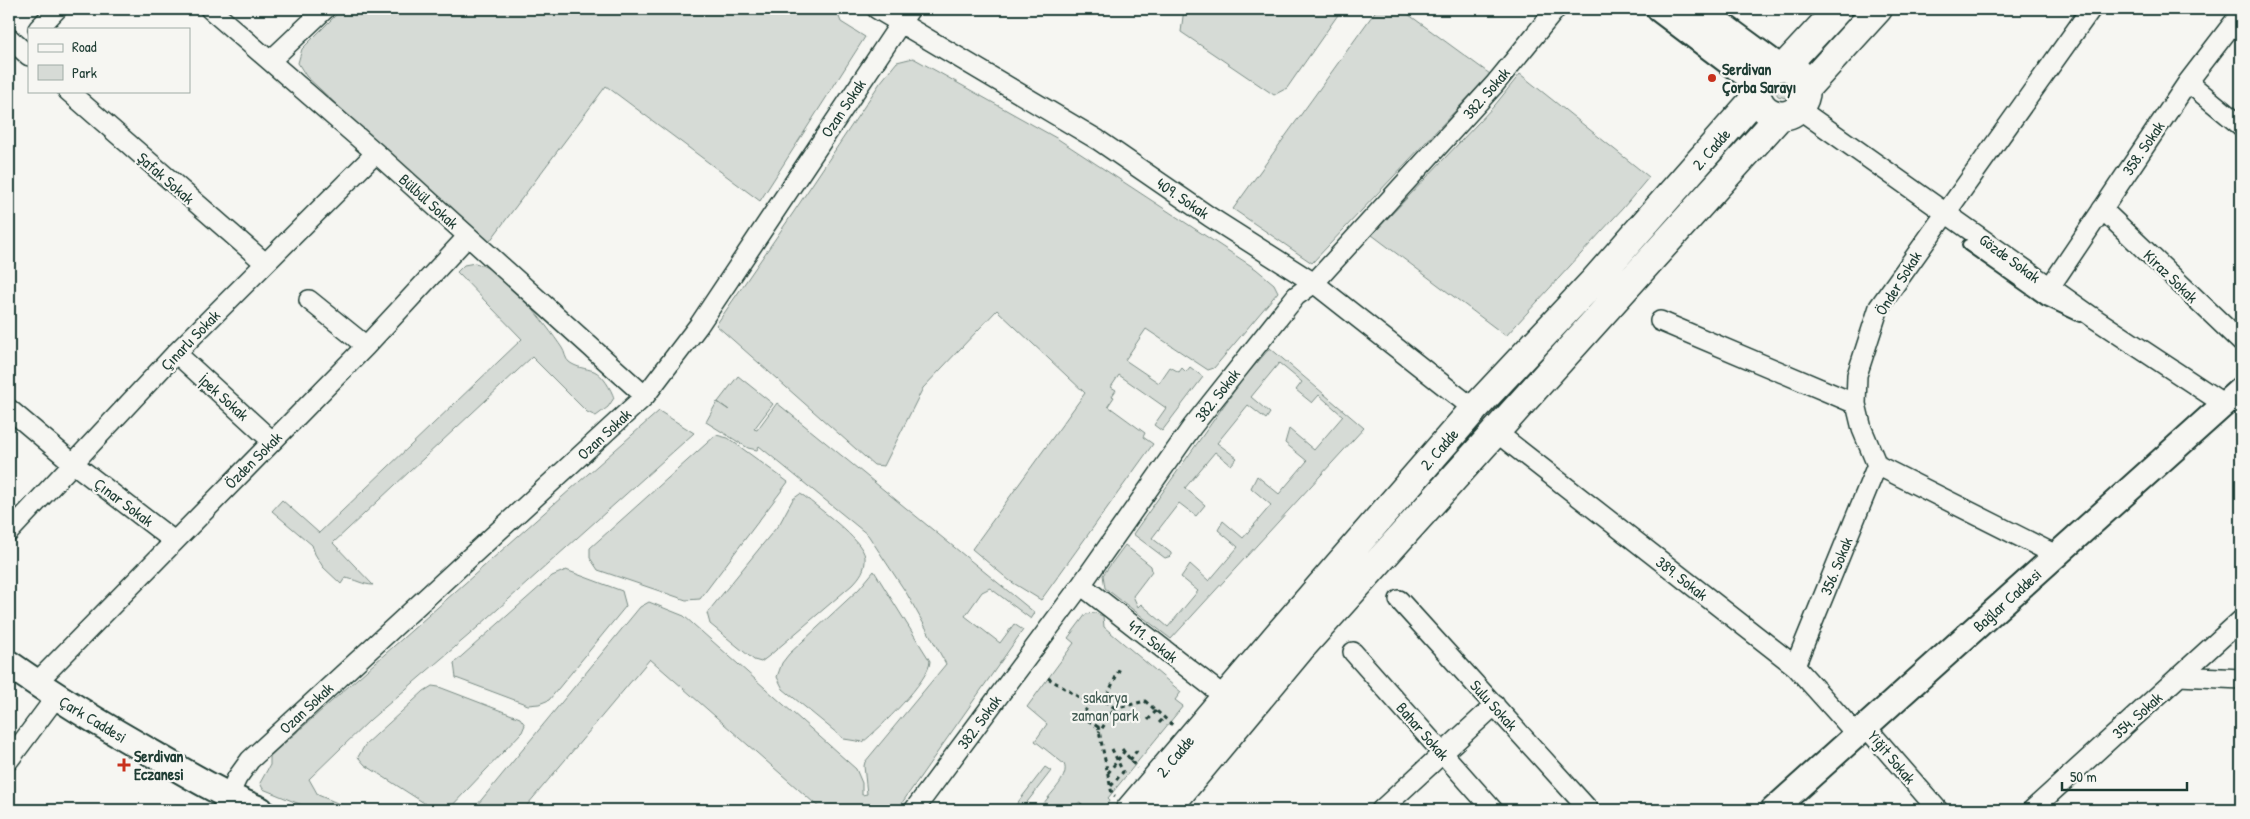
<svg xmlns="http://www.w3.org/2000/svg" width="2250" height="819" viewBox="0 0 2250 819" font-family="'Patrick Hand',sans-serif">
  <style>
    .green { fill: #d6dbd6; stroke: #7a8c85 }
    .lines { fill: none; stroke-linecap: round; stroke-linejoin: round }
    .service-casing { stroke: #1f3d34; stroke-width: 14 }
    .minor-casing { stroke: #1f3d34; stroke-width: 22 }
    .tertiary-casing { stroke: #1f3d34; stroke-width: 28 }
    .secondary-casing { stroke: #1f3d34; stroke-width: 30 }
    .primary-casing { stroke: #1f3d34; stroke-width: 31 }
    .path { stroke: #1f3d34; stroke-width: 3; stroke-dasharray: 4 4; stroke-linecap: butt }
    .service { stroke: #f6f6f2; stroke-width: 10 }
    .minor { stroke: #f6f6f2; stroke-width: 19 }
    .tertiary { stroke: #f6f6f2; stroke-width: 24 }
    .secondary { stroke: #f6f6f2; stroke-width: 26 }
    .primary { stroke: #f6f6f2; stroke-width: 28 }
    .poi-dot { fill: #c8321e; stroke: #f6f6f2; stroke-width: 2 }
    .labels { text-anchor: middle; stroke-width: 4.5; stroke-linejoin: round; paint-order: stroke }
    .poi-label { font-size: 16px; font-weight: bold; fill: #1f3d34; stroke: #f6f6f2; text-anchor: start }
    .street-label { font-size: 16px; fill: #1f3d34; stroke: #f6f6f2 }
    .park-label { font-size: 16px; fill: #445d54; stroke: #f6f6f2 }
  </style>
  <rect width="100%" height="100%" fill="#f6f6f2"/>
  <filter id="ink" filterUnits="userSpaceOnUse"><feTurbulence type="fractalNoise" baseFrequency=".02" numOctaves="2"/><feDisplacementMap in="SourceGraphic" scale="10" xChannelSelector="R" yChannelSelector="G"/><feConvolveMatrix kernelMatrix="1 2 1 2 8 2 1 2 1" color-interpolation-filters="sRGB"/></filter>
  <g filter="url(#ink)">
    <!-- green -->
    <path class="green" d="M342 9H836L841 22 865 37 760 201 606 86 487 245 306 76 298 63 302 49Z
      M1184 9H1342L1287 88 1274 95 1181 32Z
      M1377 9H1401L1490 74 1312 263 1233 209Z
      M913 58 1058 139 1256 269 1274 284 1278 292 1214 368 1208 370 1146 329 1125 360 1159 383 1170 367 1179 372 1182 368 1186 372 1190 367 1203 377 1162 431 1154 425 1166 408 1119 375 1111 387 1116 390 1112 396 1114 397 1108 406 1145 433 1143 437 1153 444 1041 600 1010 581 972 549 1085 393 997 310 923 388 884 466 874 465 716 325 793 213 880 83 897 62Z
      M1520 74 1649 177 1623 208 1506 336 1372 235 1495 105Z
      M1797 79 1790 99 1778 96 1774 89 1775 81Z
      M475 263C504 269 546 324 562 348 565 352 565 359 569 362 577 368 585 368 594 371 603 375 611 389 614 398L608 407 596 416 587 412 532 357 333 543 373 585C363 585 355 579 345 578L341 584 323 567 315 554 312 545 272 511 282 500 319 533 522 339 457 272 464 265Z
      M1270 348 1364 428 1171 639 1105 588 1103 575 1125 545 1151 566 1152 571 1133 596 1138 607 1141 604 1168 627 1198 591 1181 577 1190 564 1209 581 1238 547 1218 530 1223 521 1243 538 1271 505 1251 488 1257 476 1279 494 1307 461 1285 443 1289 429 1314 450 1343 416 1319 395 1312 403 1296 390 1302 382 1279 363 1251 397 1270 413 1266 419 1248 405 1217 443 1237 458 1231 465 1215 452 1185 488 1205 505 1196 516 1179 503 1152 538 1171 553V556L1165 558 1133 534 1242 380Z
      M738 376 773 404 754 429 757 430 777 403 1035 613 1031 619 990 588 982 592 965 616 1000 643 1014 624 1023 630 897 810H822L650 659 523 810H473L640 607 649 602 684 616 856 769 862 783V795L867 794 864 766 865 762 946 664 907 594 868 535 759 446 757 450 748 448 706 422 717 402 729 410 718 402Z
      M659 411 694 433 469 635 371 719 309 779 318 795 347 807 346 810H314L263 789 260 783 270 765V756Z
      M716 435 728 438 788 482 700 599 686 600 598 570 590 558V548Z
      M800 494 804 496C818 508 863 540 865 557 866 569 860 577 852 585L769 656 761 662 754 660 710 624 707 613 780 523 793 499Z
      M566 570 622 591 626 606 549 700 539 704 528 705 456 678 454 663 552 576Z
      M874 571 930 661C930 680 879 729 863 742L844 739 783 689 777 677 782 663 789 654 859 589Z
      M1095 613 1103 616 1104 627 1181 692 1175 700 1183 706 1108 798 1110 800 1102 810H1077L1083 807 1080 802 1067 810H1046L1044 803C1051 793 1070 776 1064 764L1035 741 1047 724 1027 707 1074 643 1068 638 1086 614Z
      M432 686 439 687 520 718 525 725 522 732 448 810H435L365 765 358 757 365 745 424 691Z
      M1045 767 1051 771 1021 810H1012Z"/>
    <g class="lines">
      <defs>
        <path id="service" d="M1968 245 2046 300 2080 316"/>
        <path id="minor" d="M210 9 376 153 645 396
          M877 9 1098 140 1210 217 1314 283 1474 409
          M38 29 57 9
          M9 38 29 56
          M270 61 325 9
          M2188 82 2241 126
          M68 91 265 263
          M1799 109 2091 316 2224 404
          M2102 209 2241 342
          M2050 287 2188 82 2241 13
          M309 300 366 346
          M1660 321 1856 404
          M176 353 272 441
          M9 409 74 464 174 541
          M1496 432 1795 666 1857 735
          M9 532 176 353 376 153
          M2056 555 1877 465 1862 429 1856 404 1857 375 1879 307 2091 9
          M1081 585 1225 697
          M1399 600 1589 810
          M1353 652 1493 810
          M1795 666 1877 465
          M2179 676 2241 679
          M36 683 366 346 468 236
          M1866 727 1938 810
          M9 760 56 697
          M222 810 237 778 250 760 645 396 699 325 910 9
          M914 810 1081 585 1192 427 1296 296 1314 283 1494 85 1556 9
          M1381 810 1495 705
          M2032 810 2241 620"/>
        <path id="tertiary" d="M1773 810 2241 389"/>
        <path id="secondary" d="M1660 9 1758 83
          M1699 9 1778 67
          M9 664C56 697 105 727 155 755 189 775 223 795 260 810"/>
        <path id="primary" d="M1785 66C1823 77 1803 127 1771 113 1764 110 1759 103 1757 96 1754 78 1769 67 1785 66L1838 9
          M1806 88 1878 9
          M1130 810 1278 635 1474 409 1595 280 1757 96
          M1166 810 1300 649 1780 116"/>
      </defs>
      <!-- service casing -->
      <use href="#service" class="service-casing"/>
      <!-- minor casing -->
      <use href="#minor" class="minor-casing"/>
      <!-- tertiary casing -->
      <use href="#tertiary" class="tertiary-casing"/>
      <!-- secondary casing -->
      <use href="#secondary" class="secondary-casing"/>
      <!-- primary casing -->
      <use href="#primary" class="primary-casing"/>
      <!-- path -->
      <path class="path" d="M1048 678 1090 704
        M1104 702 1121 666
        M1114 709 1145 701 1175 727
        M1148 720 1156 711
        M1159 723 1164 718
        M1098 726 1112 794 1115 796
        M1098 727 1082 716 1095 695 1115 708 1099 733
        M1122 749 1137 768
        M1130 760 1138 749
        M1108 773 1126 749
        M1111 786 1123 772 1112 749
        M1072 810 1083 804"/>
      <!-- service -->
      <use href="#service" class="service"/>
      <!-- minor -->
      <use href="#minor" class="minor"/>
      <!-- tertiary -->
      <use href="#tertiary" class="tertiary"/>
      <!-- secondary -->
      <use href="#secondary" class="secondary"/>
      <!-- primary -->
      <use href="#primary" class="primary"/>
    </g>
  </g>
  <!-- markers -->
  <g class="poi-dot">
    <circle cx="1712" cy="78" r="5"/>
    <path d="M121.5 757.5h5v5h5v5h-5v5h-5v-5h-5v-5h5z"/>
  </g>
  <g class="labels">
    <!-- poi labels -->
    <g class="poi-label">
      <text x="1722" y="75">Serdivan<tspan x="1722" dy="18">Çorba Sarayı</tspan></text>
      <text x="134" y="762">Serdivan<tspan x="134" dy="18">Eczanesi</tspan></text>
    </g>
    <!-- street labels -->
    <g class="street-label">
      <text transform="translate(1486 93) rotate(-49)" y="6">382. Sokak</text>
      <text transform="translate(843 108) rotate(-56)" y="6">Ozan Sokak</text>
      <text transform="translate(2143 148) rotate(-56)" y="6">358. Sokak</text>
      <text transform="translate(1711 149) rotate(-49)" y="6">2. Cadde</text>
      <text transform="translate(166 178) rotate(41)" y="6">Şafak Sokak</text>
      <text transform="translate(1183 198) rotate(34)" y="6">409. Sokak</text>
      <text transform="translate(429 201) rotate(42)" y="6">Bülbül Sokak</text>
      <text transform="translate(2010 258) rotate(36)" y="6">Gözde Sokak</text>
      <text transform="translate(2171 276) rotate(44)" y="6">Kiraz Sokak</text>
      <text transform="translate(1898 283) rotate(-58)" y="6">Önder Sokak</text>
      <text transform="translate(190 340) rotate(-46)" y="6">Çınarlı Sokak</text>
      <text transform="translate(1217 395) rotate(-52)" y="6">382. Sokak</text>
      <text transform="translate(224 397) rotate(42)" y="6">İpek Sokak</text>
      <text transform="translate(604 434) rotate(-43)" y="6">Ozan Sokak</text>
      <text transform="translate(1439 449) rotate(-49)" y="6">2. Cadde</text>
      <text transform="translate(253 460) rotate(-45)" y="6">Özden Sokak</text>
      <text transform="translate(124 502) rotate(37)" y="6">Çınar Sokak</text>
      <text transform="translate(1836 566) rotate(-68)" y="6">356. Sokak</text>
      <text transform="translate(1682 578) rotate(38)" y="6">389. Sokak</text>
      <text transform="translate(2007 600) rotate(-42)" y="6">Bağlar Caddesi</text>
      <text transform="translate(1153 641) rotate(38)" y="6">411. Sokak</text>
      <text transform="translate(1494 705) rotate(48)" y="6">Sulu Sokak</text>
      <text transform="translate(306 708) rotate(-43)" y="6">Ozan Sokak</text>
      <text transform="translate(2137 715) rotate(-42)" y="6">354. Sokak</text>
      <text transform="translate(93 719) rotate(31)" y="6">Çark Caddesi</text>
      <text transform="translate(979 722) rotate(-54)" y="6">382. Sokak</text>
      <text transform="translate(1423 731) rotate(49)" y="6">Bahar Sokak</text>
      <text transform="translate(1175 756) rotate(-50)" y="6">2. Cadde</text>
      <text transform="translate(1892 757) rotate(50)" y="6">Yiğit Sokak</text>
    </g>
    <!-- park labels -->
    <g class="park-label">
      <text x="1105" y="703">sakarya<tspan x="1105" dy="18">zaman park</tspan></text>
    </g>
  </g>
  <!-- margin -->
  <rect width="2250" height="819" fill="none" stroke="#f6f6f2" stroke-width="30"/>
  <rect x="15" y="15" width="2220" height="789" fill="none" stroke="#1f3d34" stroke-width="2" filter="url(#ink)"/>
  <!-- legend -->
  <rect x="28" y="28" width="162" height="65" fill="#f6f6f2" stroke="#a0aca6"/>
  <rect x="38" y="44" width="25" height="8" fill="#f6f6f2" stroke="#a0aca6"/>
  <text x="72" y="52" font-size="15" fill="#1f3d34">Road</text>
  <rect x="38" y="65" width="25" height="15" fill="#d6dbd6" stroke="#a0aca6"/>
  <text x="72" y="78" font-size="15" fill="#1f3d34">Park</text>
  <!-- scale -->
  <path d="M2062 782v8h125v-8" fill="none" stroke="#1f3d34" stroke-width="2.5"/>
  <text x="2070" y="782" font-size="15" fill="#1f3d34" stroke="#f6f6f2" stroke-width="4" paint-order="stroke">50 m</text>
</svg>
